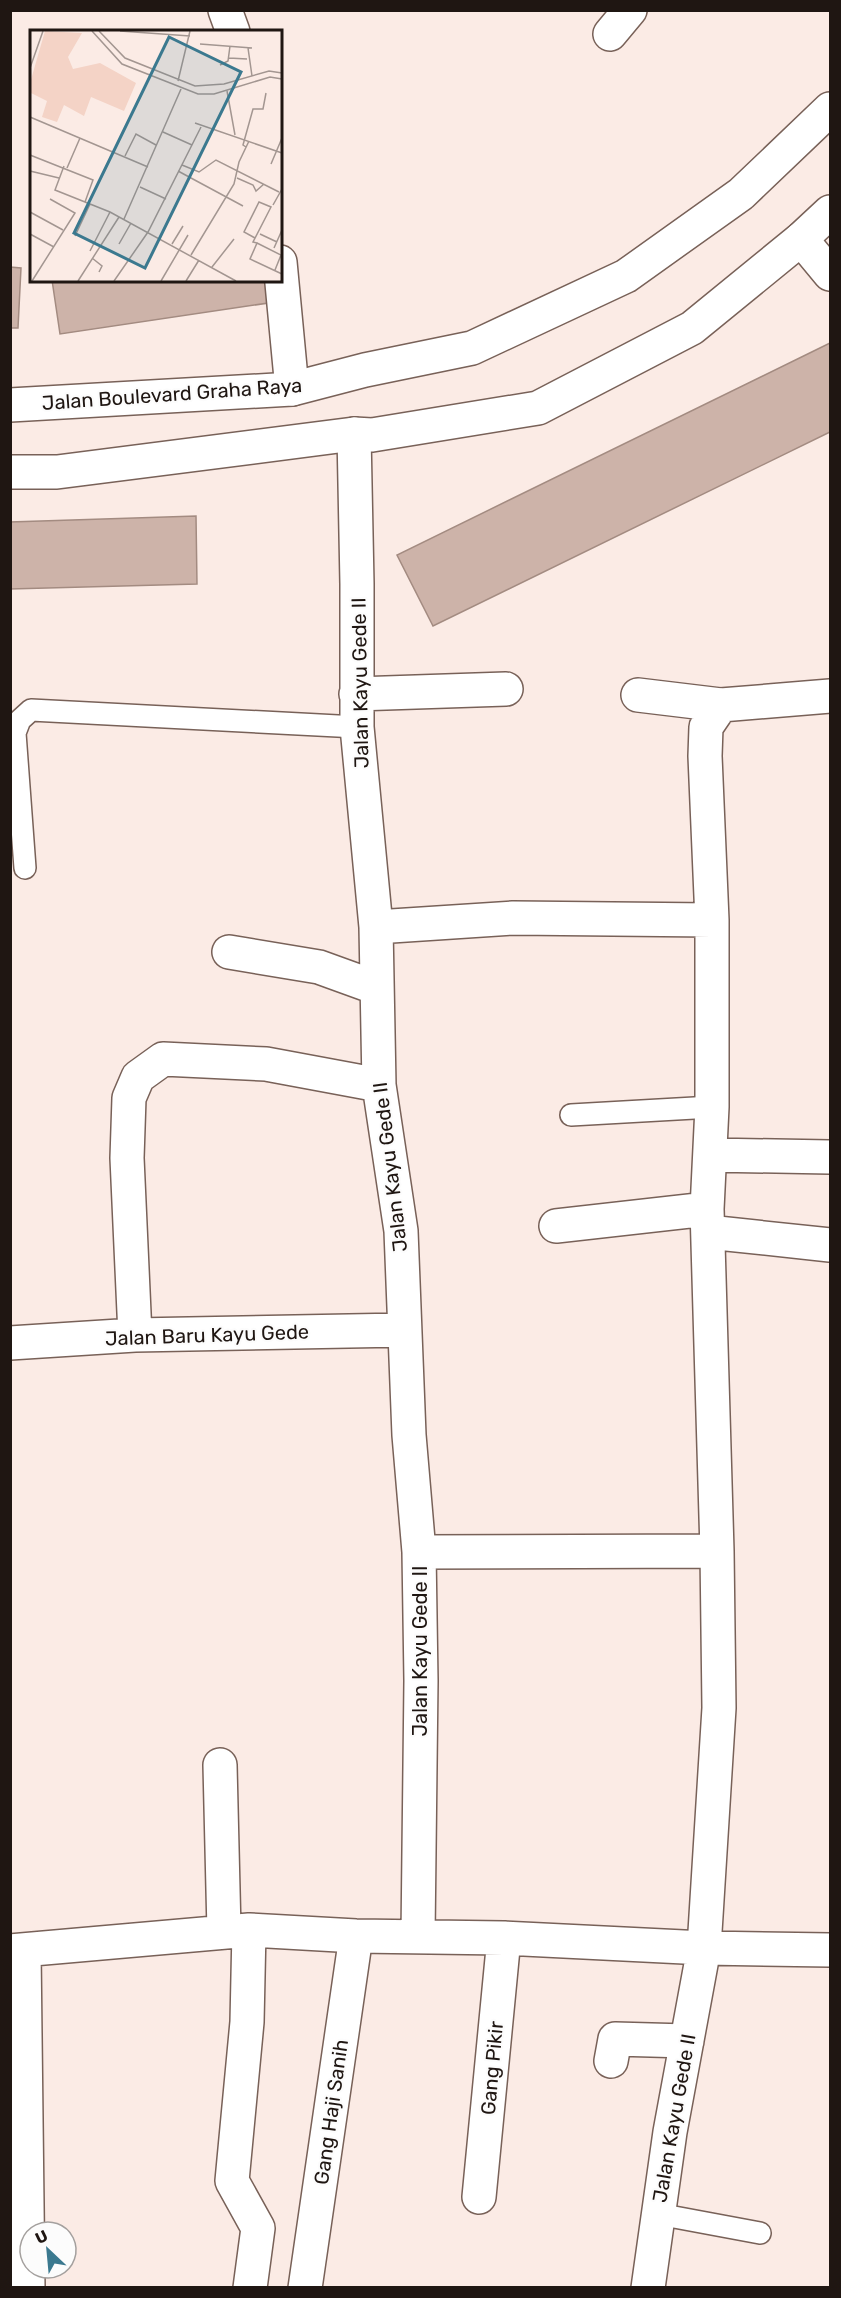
<svg xmlns="http://www.w3.org/2000/svg" width="841" height="2298" viewBox="0 0 841 2298" font-family="Rubik,sans-serif">
  <style>
    .building { fill: #cdb3a9; stroke: #a38b81; stroke-width: 1.5 }
    .lines { fill: none; stroke-linecap: round; stroke-linejoin: round }
    .service-casing { stroke: #786158; stroke-width: 24 }
    .minor-casing { stroke: #786158; stroke-width: 36 }
    .secondary-casing { stroke: #786158; stroke-width: 36 }
    .service { stroke: #fff; stroke-width: 21 }
    .minor { stroke: #fff; stroke-width: 33 }
    .secondary { stroke: #fff; stroke-width: 33 }
    .labels { text-anchor: middle; stroke-width: 4.5; stroke-linejoin: round; paint-order: stroke }
    .street-label { font-size: 20px; fill: #1f1612; stroke: #fcfcfc }
    .inset-road { fill: none; stroke: #a39691; stroke-width: 1.5 }
    .view { fill: #3b798f; fill-opacity: 0.15; stroke: #3b798f; stroke-width: 3 }
    .inset-edge { fill: none; stroke: #1f1612; stroke-width: 3 }
  </style>
  <rect width="100%" height="100%" fill="#fbebe5"/>
  <!-- building -->
  <path class="building" d="M10 267 21 268 18 328H10Z
    M52 280H272L275 302 60 334Z
    M830 343V432L433 626 397 555Z
    M196 516 197 584 10 589V522Z"/>
  <g class="lines">
    <defs>
      <path id="service" d="M25 868 15 733 20 720 31 710 357 727
        M571 1115 712 1107
        M658 2214 760 2233"/>
      <path id="minor" d="M225 10 233 32
        M610 34 630 10
        M801 239 830 274
        M280 262 292 389
        M354 434 357 584V727L376 927 379 1085 401 1231 409 1435 419 1552 421 1681 418 1936
        M356 694 506 689
        M638 695 721 705 830 696
        M376 927 513 918 712 920
        M229 952 319 967 377 988
        M710 1155 830 1157
        M556 1226 707 1209
        M708 1232 830 1245
        M135 1335 127 1158 129 1098 138 1077 163 1059 266 1064 379 1085
        M10 1343 135 1335 403 1330
        M419 1552 717 1551
        M220 1765 224 1931
        M249 1930 247 2022 232 2181 258 2228 250 2288
        M24 1950 28 2288
        M10 1951 249 1930 356 1936 504 1938 704 1948 830 1950
        M611 2061 615 2039 687 2041
        M479 2197 504 1938
        M305 2288 356 1936
        M648 2288 670 2132 704 1948 719 1708 717 1551 707 1209 712 1107V920L705 756 706 727 721 705"/>
      <path id="secondary" d="M10 405 292 389 365 370 472 348 626 276 741 194 830 109
        M10 472H57L354 434 372 435 538 408 692 328 801 239 830 212"/>
    </defs>
    <!-- service casing -->
    <use href="#service" class="service-casing"/>
    <!-- minor casing -->
    <use href="#minor" class="minor-casing"/>
    <!-- secondary casing -->
    <use href="#secondary" class="secondary-casing"/>
    <!-- service -->
    <use href="#service" class="service"/>
    <!-- minor -->
    <use href="#minor" class="minor"/>
    <!-- secondary -->
    <use href="#secondary" class="secondary"/>
  </g>
  <g class="labels">
    <!-- street labels -->
    <g class="street-label">
      <text transform="translate(172 394) rotate(-4)" y="7">Jalan Boulevard Graha Raya</text>
      <text transform="translate(360 683) rotate(-91)" y="7">Jalan Kayu Gede II</text>
      <text transform="translate(390 1167) rotate(-97)" y="7">Jalan Kayu Gede II</text>
      <text transform="translate(207 1335) rotate(-2)" y="7">Jalan Baru Kayu Gede</text>
      <text transform="translate(420 1651) rotate(-90)" y="7">Jalan Kayu Gede II</text>
      <text transform="translate(492 2068) rotate(-85)" y="7">Gang Pikir</text>
      <text transform="translate(331 2112) rotate(-82)" y="7">Gang Haji Sanih</text>
      <text transform="translate(674 2118) rotate(-80)" y="7">Jalan Kayu Gede II</text>
    </g>
  </g>
  <!-- overview -->
  <g transform="translate(30 30)">
    <rect width="252" height="252" fill="#fbebe5"/>
    <path d="M15 1 52 3 38 27 43 39 70 33 106 53 94 81 61 67 54 86 34 75 27 92 12 87 17 71 1 63 0 53Z" fill="#f4d3c6"/>
    <path class="inset-road" d="M62 1 92 34 168 64H184L240 47 252 49M69 1 95 28 165 56 194 54 239 41 252 43M90 1 160 6M170 14 222 18M218 18 222 46M199 28 217 29M190 35 198 31 200 16M0 38 13 1M148 51 160 1M197 61 205 105M0 87 118 137M165 93 252 123M133 102 162 115M216 117 213 115 223 79H233L236 63M0 125 63 150 55 172M95 126 106 104 126 115M241 134 252 108M152 135 169 142 186 130 249 162M34 136 25 160 80 182 206 251M37 138 50 108M0 141 29 148M148 141 213 176M207 148 223 155 226 161 234 154M110 157 136 169M243 175 252 159M0 182 33 200M94 189 151 59M0 204 24 217M230 204 247 212M45 206 60 174M225 208 214 202 229 172 241 177 223 212 227 213 220 229 252 244M227 213 251 225 245 240M89 214 101 193M142 214 153 196M244 218 252 200M60 221 80 182M161 225 204 154 209 132 219 111M62 228 72 236 69 242M182 237 204 209M2 251 45 183 20 169M48 251 89 187M84 251 118 202 171 97M131 251 158 205M156 251 169 230"/>
    <path class="view" d="M139 7 211 42 115 238 44 203Z"/>
    <rect width="252" height="252" class="inset-edge"/>
  </g>
  <!-- border -->
  <rect width="841" height="2298" fill="none" stroke="#1f1612" stroke-width="24"/>
  <!-- north arrow -->
  <g transform="translate(48 2250) rotate(334)"><circle r="28" fill="#fcfcfc" stroke="#a4a09e" stroke-width="1.5"/>
  <path d="M0-4.5L10 22L0 15L-10 22Z" fill="#3b798f"/>
  <text y="-9" font-size="16" font-weight="bold" text-anchor="middle" fill="#1f1612">U</text>
  </g>
</svg>
